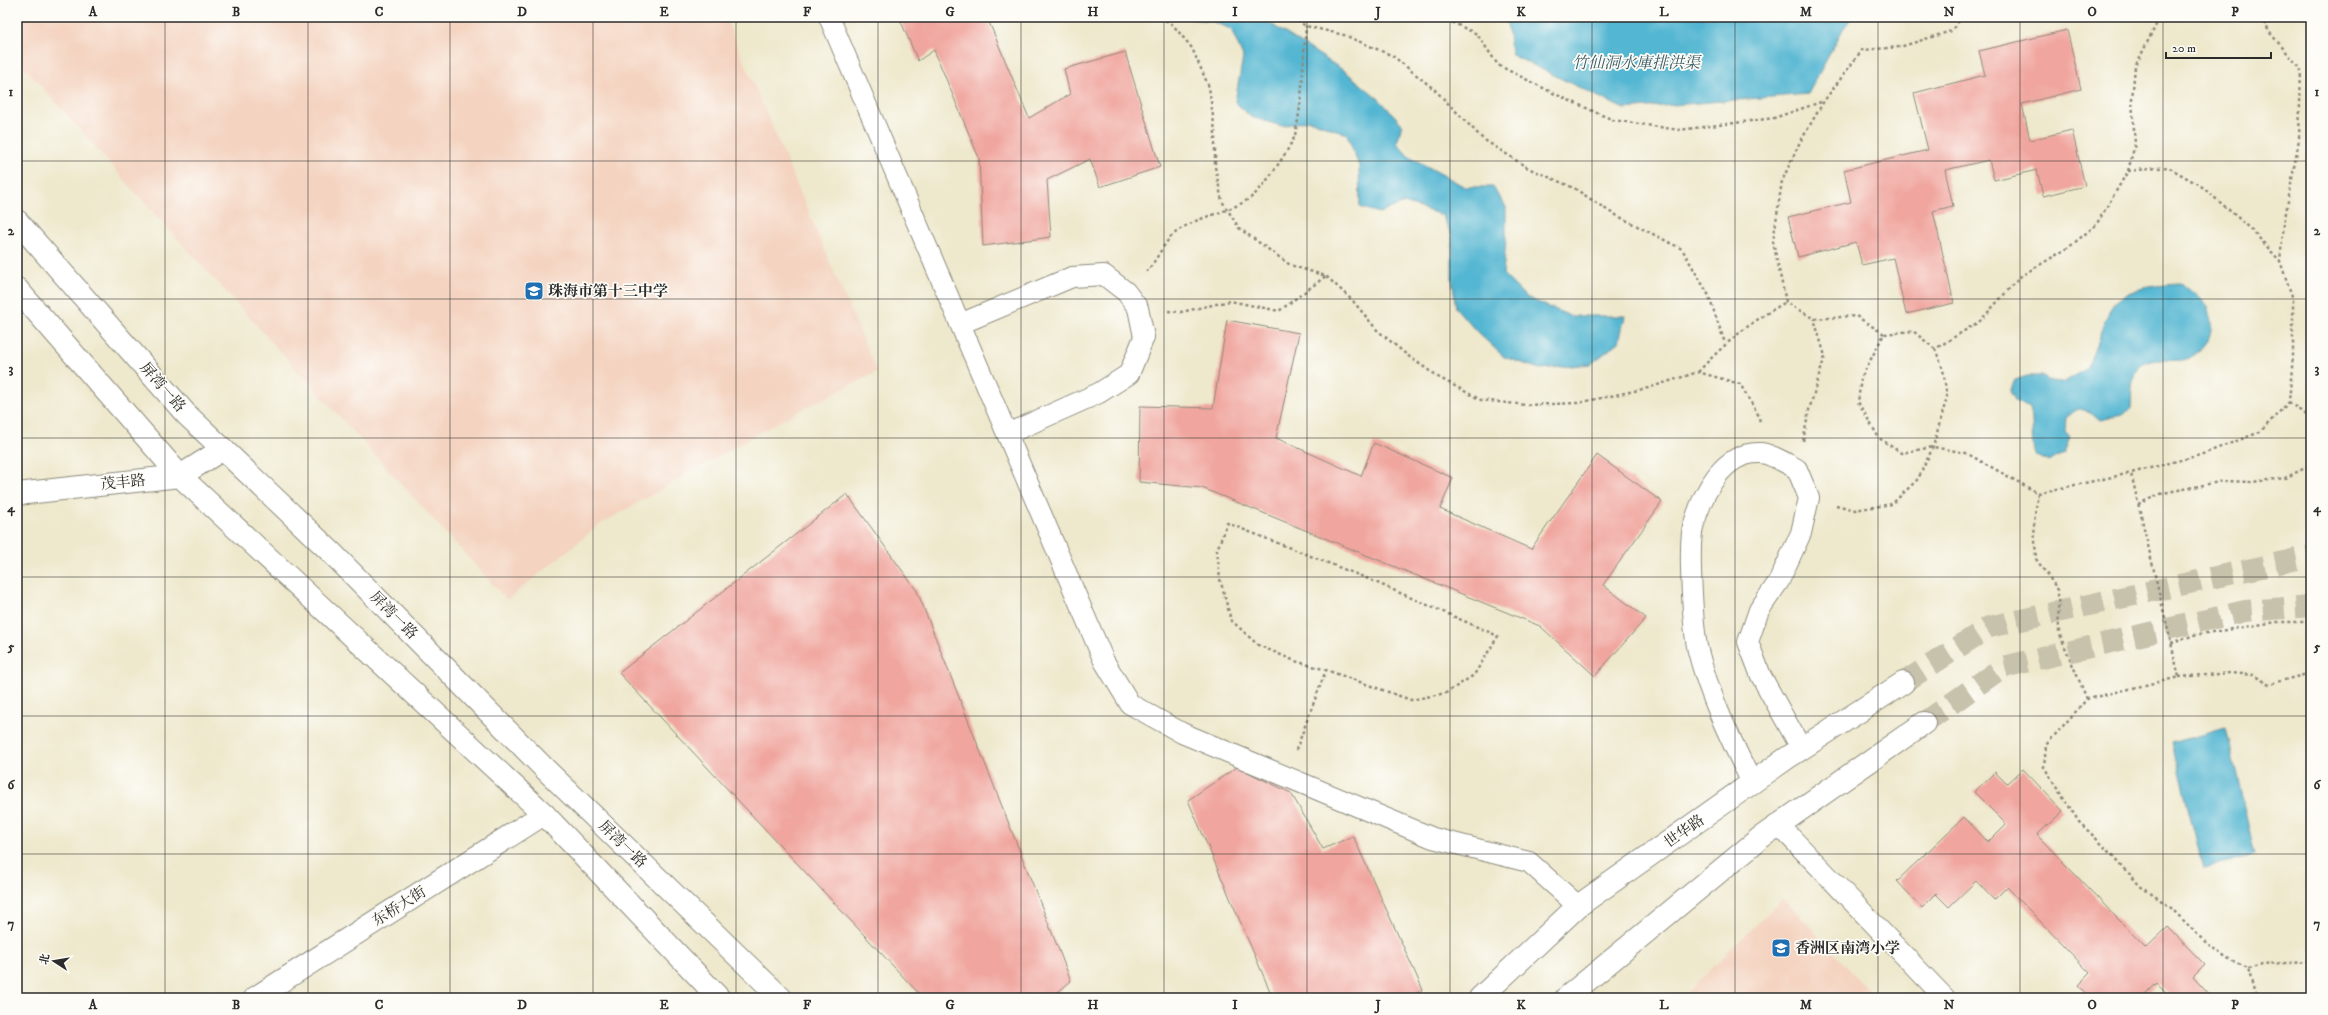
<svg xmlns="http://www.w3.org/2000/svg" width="2328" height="1015" viewBox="0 0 2328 1015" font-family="'IM FELL DW Pica','Noto Serif SC',serif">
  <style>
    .built { fill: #f4d3c0 }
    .water { fill: #53b6d2; stroke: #3f707e }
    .building { fill: #f0a69f }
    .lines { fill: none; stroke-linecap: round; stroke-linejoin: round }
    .tertiary-tunnel { stroke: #c7c2ac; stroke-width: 22; stroke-dasharray: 22 11; stroke-linecap: butt }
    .service-casing { stroke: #8c8a7c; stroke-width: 22 }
    .tertiary-casing { stroke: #8c8a7c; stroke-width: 24 }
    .secondary-casing { stroke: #8c8a7c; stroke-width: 24 }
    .path { stroke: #8c8a7c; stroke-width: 2.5; stroke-dasharray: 3 3; stroke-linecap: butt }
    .service { stroke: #fff; stroke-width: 20 }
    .tertiary { stroke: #fff; stroke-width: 22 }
    .secondary { stroke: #fff; stroke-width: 22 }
    .grid { fill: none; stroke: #2b2b2b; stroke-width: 1; stroke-opacity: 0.55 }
    .labels { text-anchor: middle; stroke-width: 3.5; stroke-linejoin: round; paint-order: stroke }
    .poi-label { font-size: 15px; font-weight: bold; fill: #2b2b2b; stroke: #fdfcf7; text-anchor: start }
    .street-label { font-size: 15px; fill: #2b2b2b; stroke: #fdfcf7 }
    .water-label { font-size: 16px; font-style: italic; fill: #395c65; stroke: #fdfcf7 }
    .neatline { fill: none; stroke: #2b2b2b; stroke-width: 1.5 }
    .grid-label { font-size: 13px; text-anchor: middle; font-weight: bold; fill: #2b2b2b }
  </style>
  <rect width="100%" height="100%" fill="#fdfcf7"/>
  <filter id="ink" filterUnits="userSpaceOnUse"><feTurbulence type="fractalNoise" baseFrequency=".025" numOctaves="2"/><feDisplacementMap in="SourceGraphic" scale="8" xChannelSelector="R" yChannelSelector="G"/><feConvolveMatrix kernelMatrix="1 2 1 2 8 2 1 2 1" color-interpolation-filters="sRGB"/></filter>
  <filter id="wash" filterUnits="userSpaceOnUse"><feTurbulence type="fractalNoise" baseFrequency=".012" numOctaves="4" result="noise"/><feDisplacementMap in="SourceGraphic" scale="16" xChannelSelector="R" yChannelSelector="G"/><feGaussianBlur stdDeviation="0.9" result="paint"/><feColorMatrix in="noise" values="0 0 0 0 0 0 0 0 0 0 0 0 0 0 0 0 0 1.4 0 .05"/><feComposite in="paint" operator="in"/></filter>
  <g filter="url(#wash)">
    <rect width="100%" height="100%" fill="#eee8cc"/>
    <!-- built -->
    <path class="built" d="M17 17H725L877 372 791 415 599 525 507 600 152 211 17 59Z
      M1783 898 1876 998H1682Z"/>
    <!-- water -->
    <path class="water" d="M1190 17H1260L1346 72 1379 99 1402 124 1397 143 1408 156 1465 187H1493L1506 207V240L1503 274 1526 297 1570 316H1625L1619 342 1591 364 1540 369 1504 357 1476 331 1456 308 1452 278V236L1442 215 1404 203 1379 213 1360 207 1359 166 1347 134 1309 120 1282 126 1251 117 1235 102 1243 57 1231 29 1211 21 1192 19Z
      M1506 17H1852L1843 29 1808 94 1624 109 1512 55Z
      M2180 284C2200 295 2207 299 2211 322 2212 331 2209 341 2203 347 2181 372 2163 352 2141 365 2130 372 2132 396 2131 408L2123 415 2100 420 2092 413 2078 408 2066 416 2065 431 2070 437 2064 453 2049 462 2036 456C2029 441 2035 425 2030 408L2016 402 2010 391 2015 380 2027 376H2041L2050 382 2063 383 2086 369C2114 307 2101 288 2180 284Z
      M2226 728 2255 855 2203 868 2172 743Z"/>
    <g id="blocks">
      <!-- building -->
      <path class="building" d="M899 17H987L1029 118 1070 94 1064 69 1125 52 1160 167 1100 187 1090 159 1047 180 1051 237 983 246 979 158 934 50 918 61Z
        M2067 30 2081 89 2022 104 2030 140 2072 130 2085 186 2043 196 2037 170 1994 180 1989 160 1945 170 1953 206 1933 211 1954 303 1906 314 1893 258 1862 265 1856 242 1798 257 1788 217 1851 202 1844 170 1928 150 1914 93 1985 75 1979 51Z
        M1227 320 1299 333 1276 438 1361 476 1374 443 1453 478 1440 509 1531 549 1597 455 1662 502 1603 585 1646 618 1595 676 1540 626 1202 488 1139 482 1140 406 1213 408Z
        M847 494 917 591 1071 981 1051 998H923L619 673Z
        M1237 767 1291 793 1323 849 1353 836 1423 990 1405 998H1273L1188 800Z
        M2023 769 2063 811 2037 835 2146 948 2168 927 2205 965 2193 977 2212 998H2172L2157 983 2142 998H2090L2078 985 2090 973 2007 887 1994 900 1976 881 1949 907 1936 894 1922 908 1897 881 1964 817 1988 842 2006 824 1974 792 1995 772 2007 784Z"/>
    </g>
  </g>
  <g filter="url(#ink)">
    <use href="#blocks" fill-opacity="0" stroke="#8c8a7c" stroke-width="1"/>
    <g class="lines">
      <!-- tertiary-tunnel -->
      <path class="tertiary-tunnel" d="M1903 683 1989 627 2311 556
        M1924 723 2003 667 2245 611 2311 606"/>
      <defs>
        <path id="service" d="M829 17 1104 661 1130 704 1182 733 1433 838 1529 862 1578 906
          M960 324 1072 277 1104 275 1126 292 1138 308 1144 337 1129 374 1099 393 1007 434
          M1752 783C1731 740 1710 698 1698 651 1693 631 1688 547 1693 527 1702 495 1722 451 1761 453 1772 454 1787 464 1797 469L1809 498 1801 533 1779 581 1759 610 1748 642 1761 676 1801 748
          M1779 825 1945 998"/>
        <path id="tertiary" d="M17 494 180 476 223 449
          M255 998 544 814
          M1480 998 1578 906 1787 758 1903 683
          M1566 998 1760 838 1924 723"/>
        <path id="secondary" d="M17 221 186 414 332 553 545 769 781 998
          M17 289 180 476 544 814 719 998"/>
      </defs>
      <!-- service casing -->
      <use href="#service" class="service-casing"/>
      <!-- tertiary casing -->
      <use href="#tertiary" class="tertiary-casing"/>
      <!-- secondary casing -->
      <use href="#secondary" class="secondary-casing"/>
      <!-- path -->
      <path class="path" d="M1160 17 1173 25 1192 48 1209 87 1215 131V167L1222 201 1239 228 1290 265 1326 276 1353 301 1377 330 1407 355 1438 377 1481 400 1526 405 1578 403 1648 388 1698 372 1740 384 1759 416 1760 424
        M1292 17 1306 26 1344 35 1393 56 1435 90 1483 139 1528 168 1574 188 1610 212 1682 249 1708 294 1725 343
        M1441 17 1477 34 1498 65 1555 94 1613 120 1679 130 1774 118 1824 101
        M2261 17 2270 33 2301 69 2299 139 2284 224 2280 260
        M2128 171 2168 167 2201 186 2250 228 2280 261 2293 299V356L2289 402 2260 432 2200 455 2131 473 2179 677 2087 699 2046 745 2044 767 2079 822 2113 855 2140 886 2169 906 2203 940 2227 959 2248 968 2256 998
        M1146 272C1157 261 1164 241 1175 233 1199 214 1231 214 1254 195 1264 187 1291 147 1295 135 1303 101 1303 60 1306 26
        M1168 311 1181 312 1230 301 1279 311 1326 276
        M1884 334 1856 316 1814 319 1786 302 1773 242 1782 181 1799 144 1824 101 1862 50 1900 47 1951 31 1962 17
        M1935 349 1913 331 1884 334 1861 378 1858 402 1879 438 1901 453 1933 447 1966 453 2038 493 2131 473
        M1698 372C1727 341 1749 323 1786 302
        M2289 402 2311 419
        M1803 441 1809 410 1825 356 1814 319
        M2038 493 2034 522 2036 559 2058 590 2059 633 2087 699
        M2138 504 2163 493 2224 481 2252 482 2285 478 2311 465
        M1836 505 1855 510 1892 504 1918 479 1933 447 1947 397 1943 369 1935 349 1980 321 2021 276 2068 248 2096 225 2128 171 2135 144 2132 99 2135 67 2160 17
        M2171 644 2194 635 2276 622H2311
        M2179 677 2230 673 2253 675 2269 684 2311 673
        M1296 750 1326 670 1411 700 1446 693 1474 675 1498 636 1366 578 1227 523 1217 550 1220 579 1231 620 1258 645 1295 661 1326 670
        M2248 968 2262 964 2311 962"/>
      <!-- service -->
      <use href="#service" class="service"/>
      <!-- tertiary -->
      <use href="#tertiary" class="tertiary"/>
      <!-- secondary -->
      <use href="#secondary" class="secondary"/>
    </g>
  </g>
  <!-- grid -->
  <path class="grid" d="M165 17V998M308 17V998M450 17V998M593 17V998M736 17V998M878 17V998M1021 17V998M1164 17V998M1307 17V998M1450 17V998M1592 17V998M1735 17V998M1878 17V998M2020 17V998M2163 17V998M17 161H2311M17 299H2311M17 438H2311M17 577H2311M17 716H2311M17 854H2311"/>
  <!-- icons -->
  <defs>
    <symbol id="school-square" viewBox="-11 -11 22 22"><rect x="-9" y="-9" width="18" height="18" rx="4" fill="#1f6fb2" stroke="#fdfcf7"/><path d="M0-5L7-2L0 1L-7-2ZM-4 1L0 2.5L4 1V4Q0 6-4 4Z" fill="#fff"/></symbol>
  </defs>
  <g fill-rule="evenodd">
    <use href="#school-square" x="523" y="280" width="22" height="22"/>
    <use href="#school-square" x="1770" y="937" width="22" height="22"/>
  </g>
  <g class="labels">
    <!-- poi labels -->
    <g class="poi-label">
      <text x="548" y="296">珠海市第十三中学</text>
      <text x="1795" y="953">香洲区南湾小学</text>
    </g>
    <!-- street labels -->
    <g class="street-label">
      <text transform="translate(163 387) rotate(49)" y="5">屏湾一路</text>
      <text transform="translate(123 482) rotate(-6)" y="5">茂丰路</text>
      <text transform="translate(394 615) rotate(45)" y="5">屏湾一路</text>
      <text transform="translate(1684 831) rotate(-35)" y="5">世华路</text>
      <text transform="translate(623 844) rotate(44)" y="5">屏湾一路</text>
      <text transform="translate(399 906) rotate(-32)" y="5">东桥大街</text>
    </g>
    <!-- water labels -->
    <g class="water-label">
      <text x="1636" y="68">竹仙洞水庫排洪渠</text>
    </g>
  </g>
  <!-- margin -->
  <rect width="2328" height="1015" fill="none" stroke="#fdfcf7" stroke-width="44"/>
  <!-- north arrow -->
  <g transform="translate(54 961) rotate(282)" stroke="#fdfcf7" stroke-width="3" paint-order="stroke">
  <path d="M0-3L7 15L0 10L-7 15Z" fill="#2b2b2b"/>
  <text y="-6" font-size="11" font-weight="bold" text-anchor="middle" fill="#2b2b2b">北</text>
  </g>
  <!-- scale -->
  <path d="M2166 52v6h105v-6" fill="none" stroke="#2b2b2b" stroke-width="2"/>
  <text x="2172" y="52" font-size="12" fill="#2b2b2b" stroke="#fdfcf7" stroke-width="3" paint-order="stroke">20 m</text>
  <rect x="22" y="22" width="2284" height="971" class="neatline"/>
  <g class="grid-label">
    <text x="93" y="16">A</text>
    <text x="236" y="16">B</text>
    <text x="379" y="16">C</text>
    <text x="522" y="16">D</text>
    <text x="664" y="16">E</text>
    <text x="807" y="16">F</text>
    <text x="950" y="16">G</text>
    <text x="1093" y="16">H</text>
    <text x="1235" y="16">I</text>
    <text x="1378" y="16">J</text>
    <text x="1521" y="16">K</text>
    <text x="1664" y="16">L</text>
    <text x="1806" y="16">M</text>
    <text x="1949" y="16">N</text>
    <text x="2092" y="16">O</text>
    <text x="2235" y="16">P</text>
    <text x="11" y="96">1</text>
    <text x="2317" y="96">1</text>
    <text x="11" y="235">2</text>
    <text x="2317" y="235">2</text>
    <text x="11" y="373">3</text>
    <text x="2317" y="373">3</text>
    <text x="11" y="512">4</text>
    <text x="2317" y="512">4</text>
    <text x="11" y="651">5</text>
    <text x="2317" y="651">5</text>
    <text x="11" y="789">6</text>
    <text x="2317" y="789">6</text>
    <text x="11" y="928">7</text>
    <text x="2317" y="928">7</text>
    <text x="93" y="1009">A</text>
    <text x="236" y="1009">B</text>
    <text x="379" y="1009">C</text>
    <text x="522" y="1009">D</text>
    <text x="664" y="1009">E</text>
    <text x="807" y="1009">F</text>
    <text x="950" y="1009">G</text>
    <text x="1093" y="1009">H</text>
    <text x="1235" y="1009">I</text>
    <text x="1378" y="1009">J</text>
    <text x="1521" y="1009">K</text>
    <text x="1664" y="1009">L</text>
    <text x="1806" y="1009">M</text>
    <text x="1949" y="1009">N</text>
    <text x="2092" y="1009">O</text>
    <text x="2235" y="1009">P</text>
  </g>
</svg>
